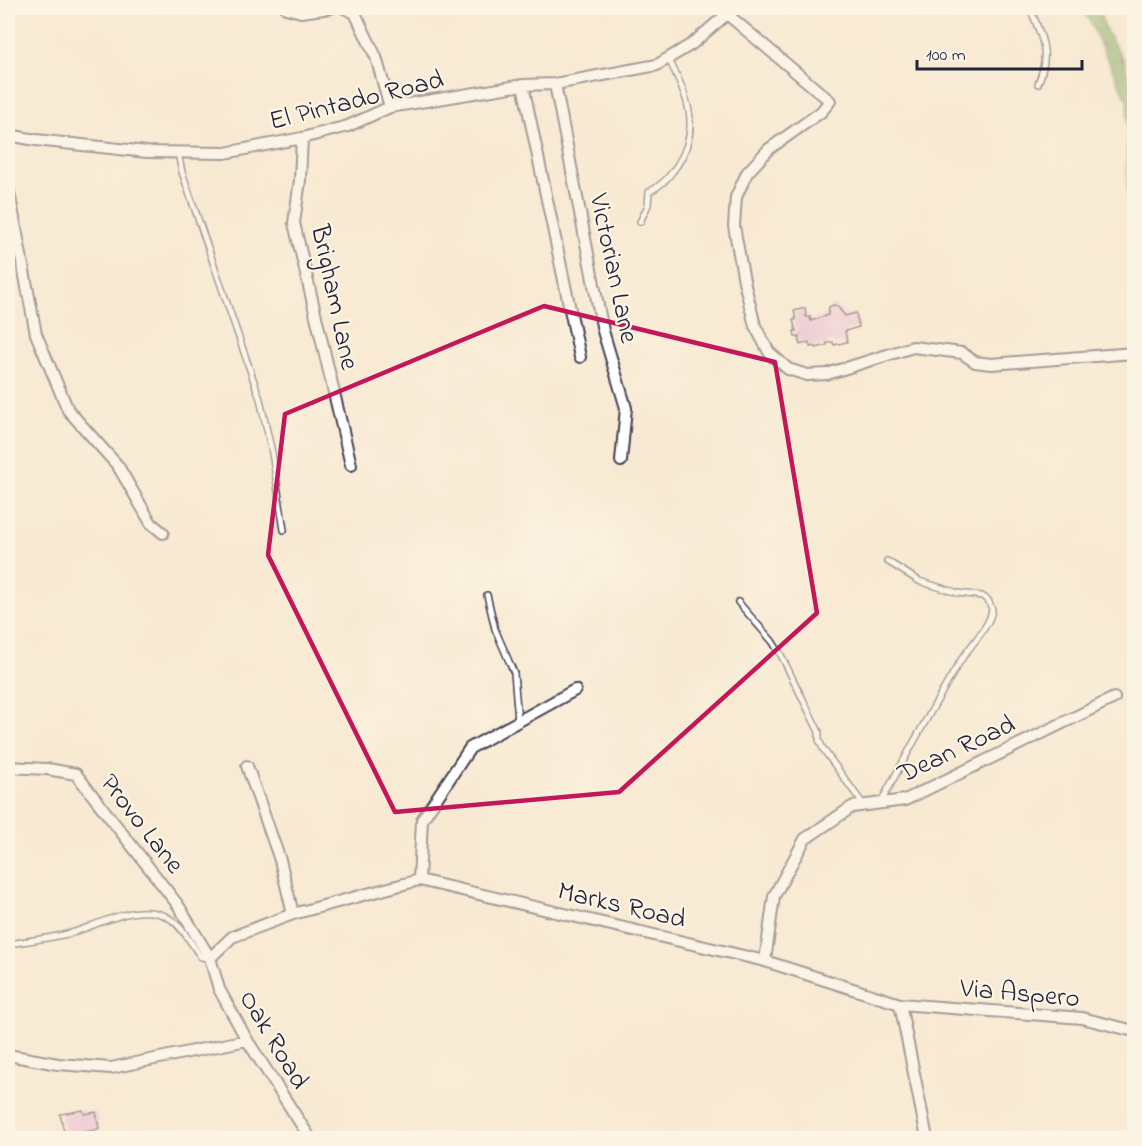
<svg xmlns="http://www.w3.org/2000/svg" width="1142" height="1146" viewBox="0 0 1142 1146" font-family="'Indie Flower',sans-serif">
  <style>
    .forest { fill: url(#forest-crowns); stroke: #50664e; stroke-width: 1.5 }
    .building { fill: #e1a6dc }
    .lines { fill: none; stroke-linecap: round; stroke-linejoin: round }
    .service-casing { stroke: #424052; stroke-width: 8 }
    .minor-casing { stroke: #424052; stroke-width: 14 }
    .service { stroke: #fff; stroke-width: 5 }
    .minor { stroke: #fff; stroke-width: 10 }
    .marked { fill: none; stroke: #c2185b; stroke-width: 4.5; stroke-linejoin: round }
    .labels { text-anchor: middle; stroke-width: 4.5; stroke-linejoin: round; paint-order: stroke }
    .street-label { font-size: 27px; fill: #22223b; stroke: #fcf5e5 }
  </style>
  <defs>
    <pattern id="forest-crowns" width="20" height="18" patternUnits="userSpaceOnUse" patternTransform="scale(1.5)"><rect width="20" height="18" fill="#7eaa62"/><path d="M2 6a3 3 0 1 1 6 0M12 15a3 3 0 1 1 6 0" fill="none" stroke="#678a52"/></pattern>
  </defs>
  <rect width="100%" height="100%" fill="#fcf5e5"/>
  <filter id="ink" filterUnits="userSpaceOnUse"><feTurbulence type="fractalNoise" baseFrequency=".0167" numOctaves="2"/><feDisplacementMap in="SourceGraphic" scale="12" xChannelSelector="R" yChannelSelector="G"/><feConvolveMatrix kernelMatrix="1 2 1 2 8 2 1 2 1" color-interpolation-filters="sRGB"/></filter>
  <filter id="wash" filterUnits="userSpaceOnUse"><feTurbulence type="fractalNoise" baseFrequency=".008" numOctaves="4" result="noise"/><feDisplacementMap in="SourceGraphic" scale="24" xChannelSelector="R" yChannelSelector="G"/><feGaussianBlur stdDeviation="1.35" result="paint"/><feColorMatrix in="noise" values="0 0 0 0 0 0 0 0 0 0 0 0 0 0 0 0 0 1.4 0 .05"/><feComposite in="paint" operator="in"/></filter>
  <g filter="url(#wash)">
    <rect width="100%" height="100%" fill="#f8e9d2"/>
    <!-- forest -->
    <path class="forest" d="M1083 8H1098L1107 33 1124 60 1133 98H1134V231L1128 211 1126 168 1128 102Z"/>
    <g id="blocks">
      <!-- building -->
      <path class="building" d="M833 305 837 306 845 316 856 313 859 327 845 331 847 342 834 345 833 342 827 343V345L816 348 815 346 810 347 809 342 800 345 799 337H795L794 331H796L793 320H796L794 311 805 308 806 317H810L811 321 828 315 829 307Z
        M83 1110 84 1114 96 1112 99 1129 65 1136 60 1114Z"/>
    </g>
  </g>
  <g filter="url(#ink)">
    <use href="#blocks" fill-opacity="0" stroke="#424052" stroke-width="1.5"/>
    <g class="lines">
      <defs>
        <path id="service" d="M1030 8C1042 38 1051 52 1038 84
          M178 153 182 172 260 399 272 453 284 530
          M640 222 648 205 649 192C661 186 668 178 676 167 702 129 688 96 668 58
          M8 255 12 269 8 303
          M487 595 495 629 514 673 518 721
          M738 602 772 641 781 655 819 732V740L823 749 863 804
          M881 802C907 754 933 706 961 660 970 646 991 625 992 609L988 600 982 596 958 593 919 581 887 561
          M8 944C29 941 51 938 71 933 99 925 140 900 169 918 182 926 192 945 201 957L210 958"/>
        <path id="minor" d="M286 8 301 12 331 8
          M344 8 355 13 376 57 390 107
          M727 14 830 101 821 112 769 149 747 173 736 197 734 226 744 281 755 326 769 352 788 369 807 375 827 374 913 347 962 353 975 362 991 364 1134 353
          M555 84 603 331 626 408 621 461
          M523 85 580 357
          M8 135 36 140 147 152 225 153 302 138 348 126 390 107 523 85 555 84 657 65 692 44 727 14 729 10
          M302 138 300 180 294 223 351 465
          M8 187 36 334 68 410 118 466 151 523 163 533
          M247 766 280 860 293 914
          M8 767 47 769 76 774 178 905 210 958 219 989 247 1040 310 1138
          M419 880 422 820 470 748 575 690
          M210 958 232 937 293 914 419 880 765 961 900 1004 927 1138
          M765 961 774 896 805 839 852 807 905 800 1114 698
          M900 1004 1082 1018 1134 1031
          M8 1055 58 1064 111 1068 247 1040"/>
      </defs>
      <!-- service casing -->
      <use href="#service" class="service-casing"/>
      <!-- minor casing -->
      <use href="#minor" class="minor-casing"/>
      <!-- service -->
      <use href="#service" class="service"/>
      <!-- minor -->
      <use href="#minor" class="minor"/>
    </g>
  </g>
  <!-- marked area -->
  <path d="M0 0H1142V1146H0ZM544 306 775 362 817 613 619 792 395 812 268 555 285 414Z" fill="#f8e9d2" fill-opacity=".55" fill-rule="evenodd"/>
  <path class="marked" d="M544 306 775 362 817 613 619 792 395 812 268 555 285 414Z"/>
  <g class="labels">
    <!-- street labels -->
    <g class="street-label">
      <text transform="translate(356 99) rotate(-14)" y="9">El Pintado Road</text>
      <text transform="translate(615 268) rotate(78)" y="9">Victorian Lane</text>
      <text transform="translate(336 297) rotate(78)" y="9">Brigham Lane</text>
      <text transform="translate(956 748) rotate(-25)" y="9">Dean Road</text>
      <text transform="translate(143 823) rotate(52)" y="9">Provo Lane</text>
      <text transform="translate(622 904) rotate(13)" y="9">Marks Road</text>
      <text transform="translate(1020 992) rotate(5)" y="9">Via Aspero</text>
      <text transform="translate(275 1039) rotate(59)" y="9">Oak Road</text>
    </g>
  </g>
  <!-- margin -->
  <rect width="1142" height="1146" fill="none" stroke="#fcf5e5" stroke-width="30"/>
  <!-- scale -->
  <path d="M917 60v9h165v-9" fill="none" stroke="#22223b" stroke-width="3"/>
  <text x="926" y="60" font-size="18" fill="#22223b" stroke="#fcf5e5" stroke-width="4.5" paint-order="stroke">100 m</text>
</svg>
